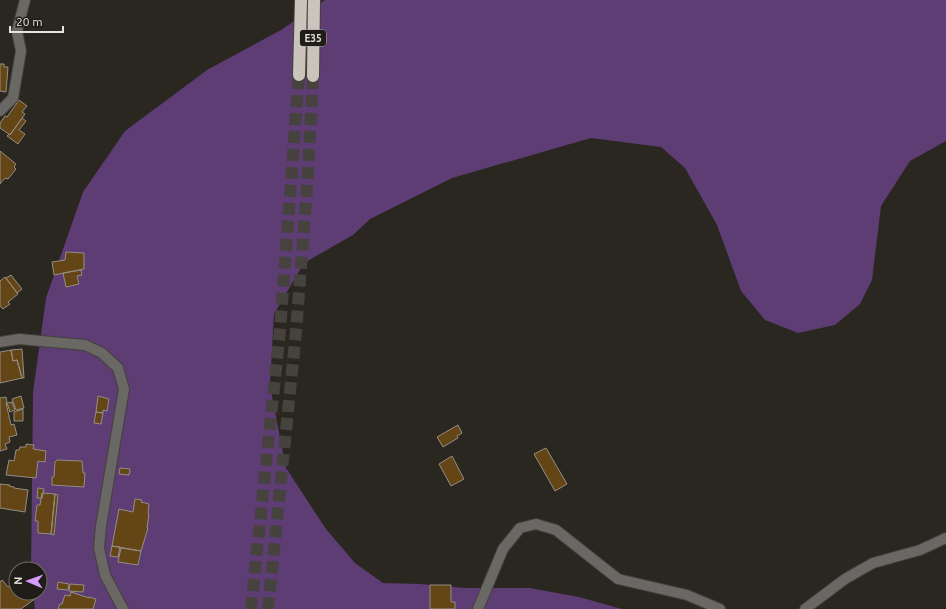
<svg xmlns="http://www.w3.org/2000/svg" width="946" height="609" viewBox="0 0 946 609" font-family="Ubuntu,sans-serif">
  <style>
    .green { fill: #5e3c74 }
    .building { fill: #644515; stroke: #938e87 }
    .lines { fill: none; stroke-linecap: round; stroke-linejoin: round }
    .highway-tunnel { stroke: #46423d; stroke-width: 12; stroke-dasharray: 12 6; stroke-linecap: butt }
    .street-casing { stroke: #44413b; stroke-width: 12 }
    .highway-casing { stroke: #44413b; stroke-width: 14 }
    .street { stroke: #6a6865; stroke-width: 10 }
    .highway { stroke: #cac4bd; stroke-width: 12 }
    .labels { text-anchor: middle; stroke-width: 3; stroke-linejoin: round; paint-order: stroke }
    .shield { fill: #201c17; stroke: #aba8a4; stroke-width: 1 }
    .shield-label { font-size: 10px; font-weight: bold; fill: #e7e4e0 }
  </style>
  <rect width="100%" height="100%" fill="#2a2620"/>
  <!-- green -->
  <path class="green" d="M325 0H946V141L910 161 881 206 872 280 860 304 835 325 798 333 765 320 741 291 717 225 685 168 661 147 591 138 452 178 370 219 353 235 304 263 274 314 270 386 286 468 326 529 355 563 383 583 420 584 465 588H530L579 597 622 609H35L33 593H40V569H31L33 392 46 298 83 192 125 131 207 70 281 30Z"/>
  <!-- building -->
  <path class="building" d="M0 64H4V67H8L6 92 0 91Z
    M19 100 27 106 22 112 25 114 10 135 0 128V123L5 116 7 117Z
    M22 118 26 121 19 130 25 134 18 144 7 136 9 134 10 135Z
    M0 151 16 164 14 167 16 169 8 179 5 178 0 184Z
    M66 252 84 253V269L54 275 52 262 65 260Z
    M81 270 82 275 77 276 79 284 66 287 63 273Z
    M11 275 22 289 17 293 6 278Z
    M5 277 18 294 8 302 10 304 3 309 0 306V281Z
    M22 349 24 378H22L17 360 13 361 11 350Z
    M11 350 13 361 17 360 22 378 0 383V352Z
    M21 396 24 408 16 410 12 399Z
    M98 396 109 399 107 411 103 410V413L96 412Z
    M6 397 7 402 6 403 11 425 14 424 17 435 9 437 10 442 5 444 7 449 0 451V398Z
    M12 402 15 410 10 412 7 403Z
    M23 409V421H14V412Z
    M96 412 103 413 101 424 94 423Z
    M458 425 462 433 457 436 458 438 443 447 437 437Z
    M26 444 34 445 33 449 46 451 45 462 38 461 36 478 6 475 9 460 14 461 16 450H19L20 447H26Z
    M546 448 567 484 555 491 534 454Z
    M452 456 464 479 451 486 439 464Z
    M57 460 82 461 83 473H85L84 487 52 485V477H54L55 462Z
    M120 468 130 469 129 475 119 474Z
    M0 484 10 485 9 486 14 487V488L28 490 25 512 0 508Z
    M38 488 44 489 42 498H37Z
    M42 493 55 494 51 534 38 533V521H35L37 505H40Z
    M55 494 58 495 54 535 51 534Z
    M135 499 142 500 141 502 149 504 148 514H149L147 528H148L141 551 112 546 119 509 133 512Z
    M112 546 120 547 118 557 110 556Z
    M121 548 141 551 138 565 118 562Z
    M2 580 8 587 16 581V593H40V587L44 592 21 609H0V582Z
    M58 582 69 584 68 590 57 589Z
    M70 584 84 585 83 592 69 591Z
    M430 585H451V602H455V609H430Z
    M71 592 89 598V597L96 599 93 609H58L60 604H62L65 595 70 596Z"/>
  <g class="lines">
    <!-- highway-tunnel -->
    <path class="highway-tunnel" d="M251 609 280 330 299 75
      M268 609 296 332 307 188 313 76"/>
    <defs>
      <path id="street" d="M0 111 13 98 21 51 17 31 25 0
        M0 342 19 339 85 345 102 353 118 368 124 389 101 526 99 548 105 575 123 609
        M478 609 503 549 520 528 536 524 556 530 618 579 687 595 720 609
        M805 609 845 579 873 563 920 550 946 538"/>
      <path id="highway" d="M299 75 301 0
        M313 76 314 0"/>
    </defs>
    <!-- street casing -->
    <use href="#street" class="street-casing"/>
    <!-- highway casing -->
    <use href="#highway" class="highway-casing"/>
    <!-- street -->
    <use href="#street" class="street"/>
    <!-- highway -->
    <use href="#highway" class="highway"/>
  </g>
  <g class="labels">
    <!-- shield labels -->
    <rect class="shield" x="300" y="30" width="26" height="16" rx="3"/>
    <g class="shield-label">
      <text x="313" y="42">E35</text>
    </g>
  </g>
  <!-- north arrow -->
  <g transform="translate(28 581) rotate(272)"><circle r="19" fill="#201c17" stroke="#706c67"/>
  <path d="M0-3L7 15L0 10L-7 15Z" fill="#d59cfb"/>
  <text y="-6" font-size="11" font-weight="bold" text-anchor="middle" fill="#e7e4e0">N</text>
  </g>
  <!-- scale -->
  <path d="M10 26v6h53v-6" fill="none" stroke="#e7e4e0" stroke-width="2"/>
  <text x="16" y="26" font-size="12" fill="#e7e4e0" stroke="#201c17" stroke-width="3" paint-order="stroke">20 m</text>
</svg>
